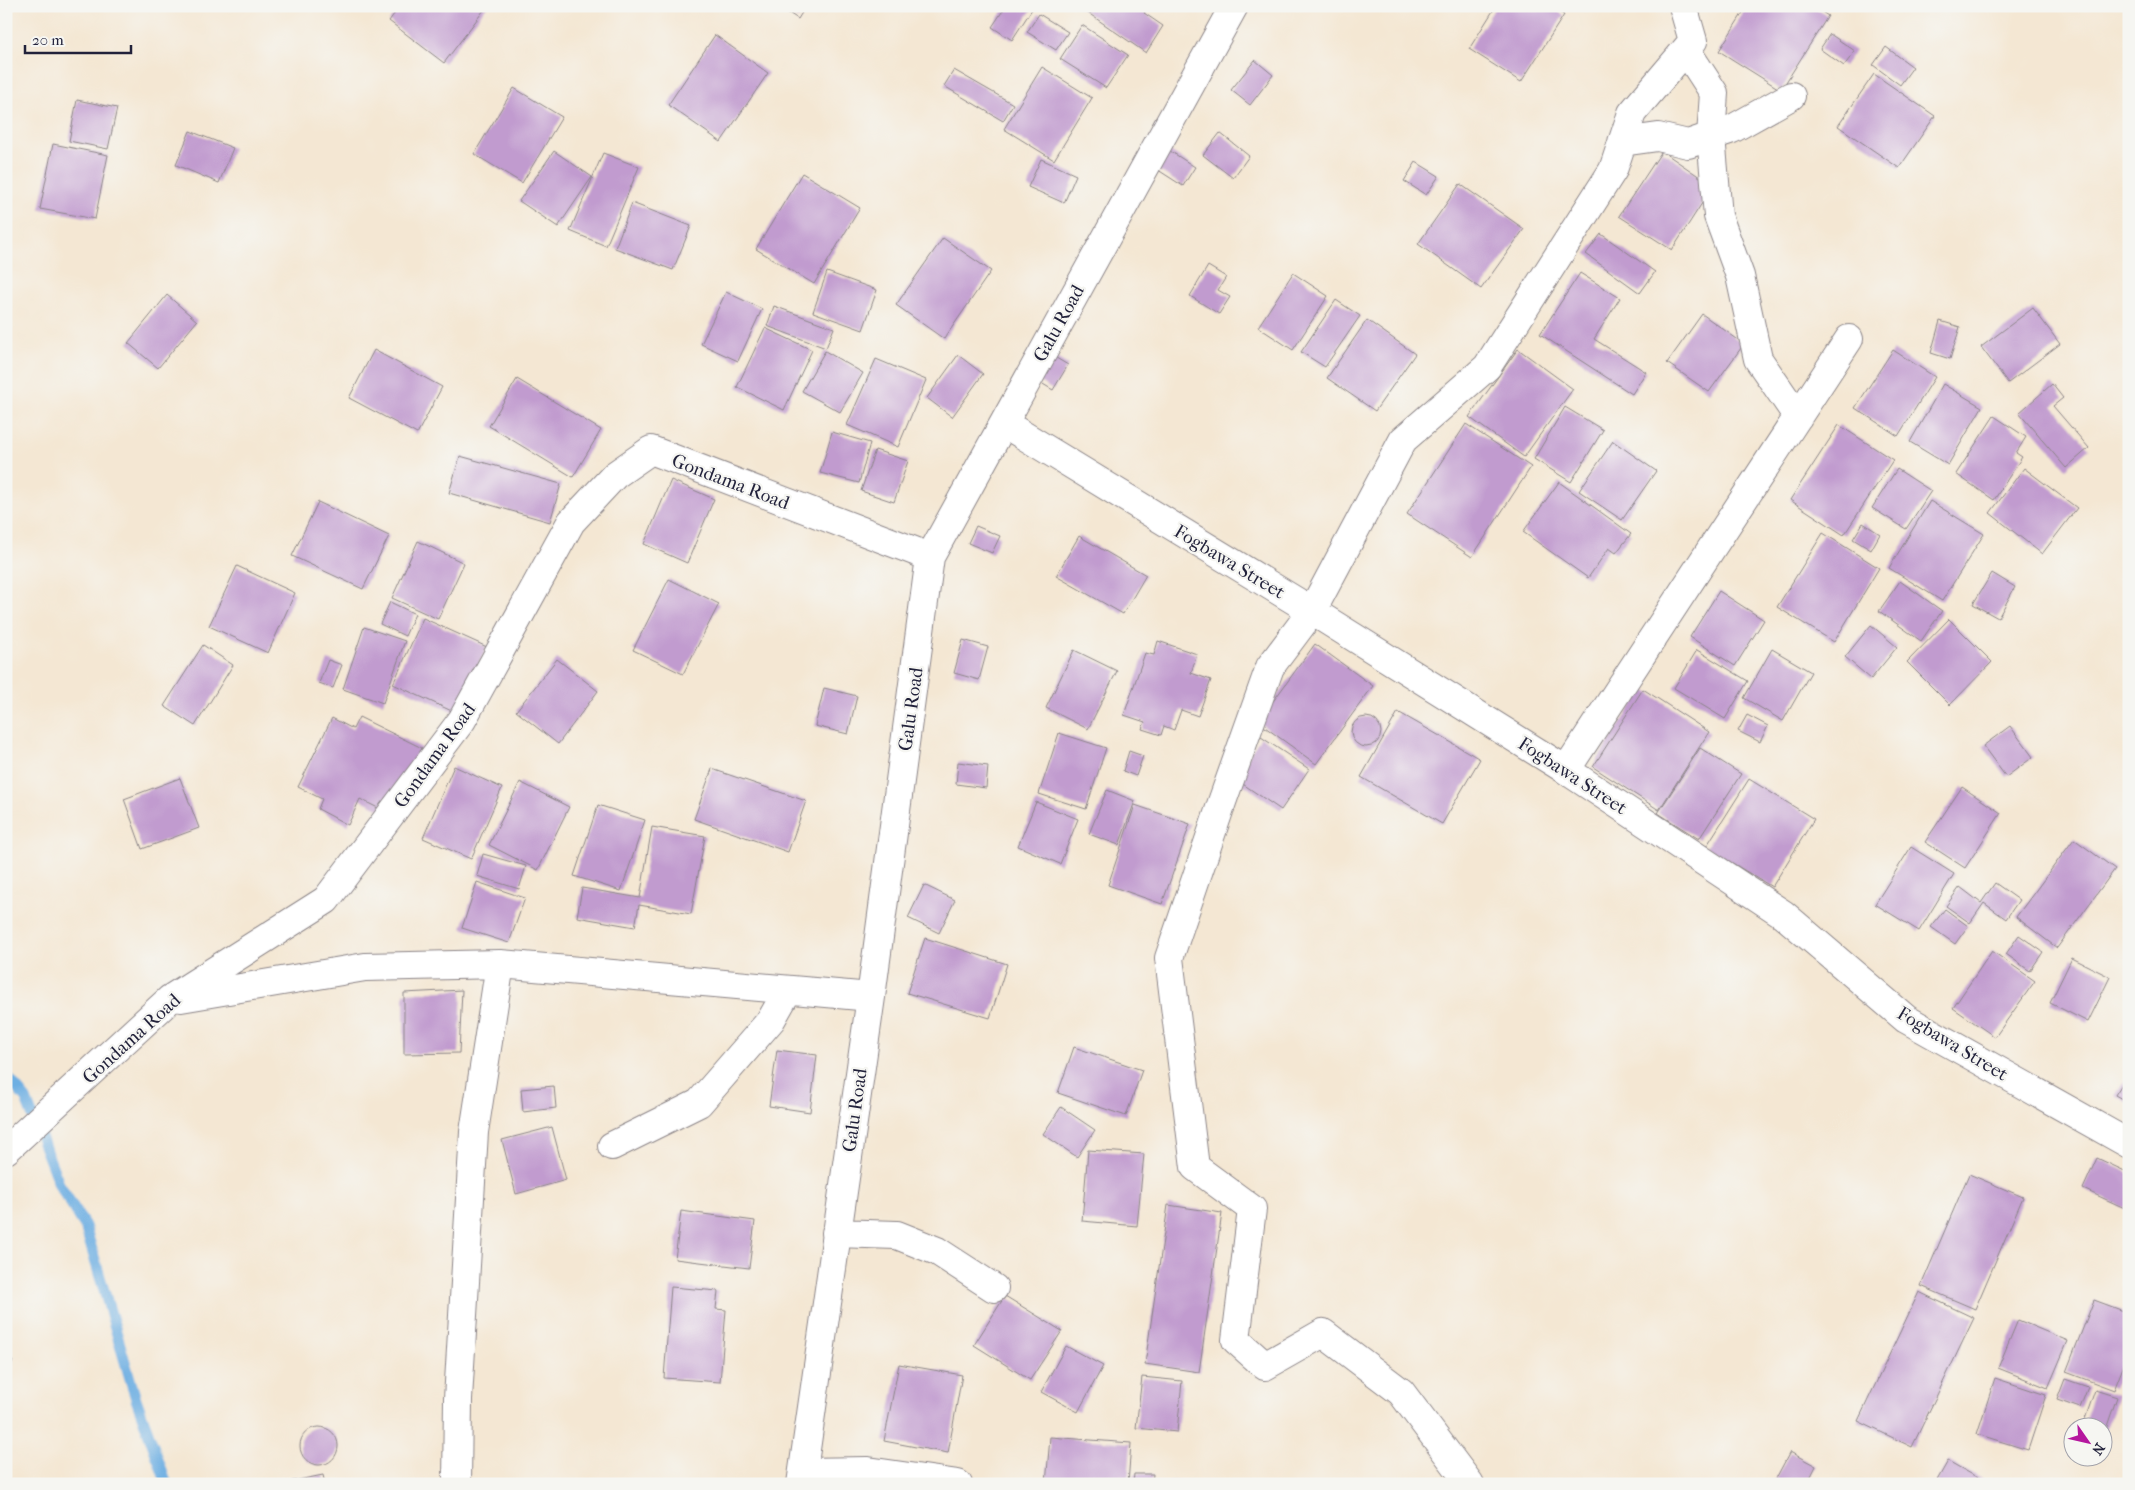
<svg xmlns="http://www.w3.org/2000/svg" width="2135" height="1490" viewBox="0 0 2135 1490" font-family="'IM FELL French Canon',serif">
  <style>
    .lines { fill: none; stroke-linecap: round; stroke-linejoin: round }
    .stream { stroke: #6eafe2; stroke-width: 11 }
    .building { fill: #c19bcf }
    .street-casing { stroke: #8b8487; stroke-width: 30 }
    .street { stroke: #fff; stroke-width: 28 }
    .labels { text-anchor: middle; stroke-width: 4.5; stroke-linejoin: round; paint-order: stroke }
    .street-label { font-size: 19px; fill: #22223b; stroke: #f6f6f2 }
  </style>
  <rect width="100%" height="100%" fill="#f6f6f2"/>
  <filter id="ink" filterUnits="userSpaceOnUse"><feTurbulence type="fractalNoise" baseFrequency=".02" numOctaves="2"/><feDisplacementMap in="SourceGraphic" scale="10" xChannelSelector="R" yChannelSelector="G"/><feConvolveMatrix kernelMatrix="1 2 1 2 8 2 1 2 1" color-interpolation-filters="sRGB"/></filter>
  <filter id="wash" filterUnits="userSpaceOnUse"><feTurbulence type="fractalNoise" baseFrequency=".0096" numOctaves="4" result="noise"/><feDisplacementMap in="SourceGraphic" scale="20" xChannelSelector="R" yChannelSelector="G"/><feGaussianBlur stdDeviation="1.12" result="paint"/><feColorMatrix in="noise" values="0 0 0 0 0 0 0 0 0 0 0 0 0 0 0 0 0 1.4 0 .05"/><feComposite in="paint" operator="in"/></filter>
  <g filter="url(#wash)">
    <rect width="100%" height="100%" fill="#f4e7d3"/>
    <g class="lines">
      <!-- stream -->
      <path class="stream" d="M6 1075 26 1099 59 1184 85 1226 136 1399 167 1484"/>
    </g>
    <g id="blocks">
      <!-- building -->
      <path class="building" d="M400 6H487L444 63 389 21Z
        M778 6H806L798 19Z
        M1006 6H1034L1012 40 992 27Z
        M1078 6H1148L1144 13 1163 26 1146 53Z
        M1496 6H1550L1564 15 1521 82 1469 49Z
        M1747 6H1813L1828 16 1781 90 1719 51Z
        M1039 14 1068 32 1056 50 1027 32Z
        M1082 25 1128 55 1106 88 1060 59Z
        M1830 34 1855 51 1844 66 1820 49Z
        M715 35 768 73 721 142 668 105Z
        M1886 47 1913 67 1900 85 1873 65Z
        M1255 60 1273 75 1250 105 1231 90Z
        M1042 67 1092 98 1054 160 1004 129Z
        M954 70 1013 104 1003 121 944 86Z
        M1874 74 1935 116 1899 168 1838 126Z
        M514 88 562 117 522 183 474 154Z
        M77 100 117 108 108 149 69 141Z
        M190 131 233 148 219 183 176 165Z
        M1220 133 1249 156 1233 178 1203 155Z
        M53 144 108 155 95 219 40 209Z
        M1167 149 1195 167 1183 186 1155 168Z
        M554 151 592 177 558 227 519 201Z
        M1662 151 1713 186 1672 250 1619 216Z
        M603 153 639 167 606 246 570 231Z
        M1041 159 1076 175 1064 203 1028 187Z
        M1416 162 1439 176 1426 195 1404 181Z
        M802 173 860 208 814 284 756 249Z
        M1460 184 1524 229 1481 289 1418 244Z
        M632 203 691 226 673 270 615 248Z
        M1601 234 1655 272 1640 293 1586 254Z
        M943 238 991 271 944 339 896 305Z
        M1208 266 1226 277 1218 290 1230 297 1219 314 1190 296Z
        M827 272 877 290 863 330 813 312Z
        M1293 273 1328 296 1293 350 1258 327Z
        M1580 273 1620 298 1594 339 1646 372 1632 394 1540 334Z
        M726 292 762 309 738 361 701 344Z
        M167 295 197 321 158 368 128 343Z
        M1336 300 1360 316 1325 367 1301 352Z
        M774 306 834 328 826 348 767 326Z
        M2033 308 2060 344 2008 383 1981 347Z
        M1702 314 1744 344 1709 392 1667 363Z
        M1367 320 1415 354 1375 411 1327 378Z
        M1940 321 1960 327 1950 359 1931 353Z
        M765 328 812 350 784 410 737 387Z
        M1518 349 1573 389 1524 457 1469 417Z
        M374 350 442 387 417 434 349 398Z
        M1893 350 1935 377 1898 436 1855 408Z
        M825 351 863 373 840 412 802 391Z
        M958 355 983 374 952 417 927 398Z
        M1051 355 1068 365 1053 390 1036 380Z
        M876 359 926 380 898 447 847 425Z
        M517 379 601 430 573 477 489 426Z
        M1943 384 1982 407 1948 465 1910 442Z
        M2052 384 2063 398 2053 406 2089 448 2066 468 2019 413Z
        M1565 407 1603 430 1571 482 1534 459Z
        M1994 416 2026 437 2016 453 2022 457 1994 500 1956 474Z
        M1466 424 1531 467 1472 557 1407 514Z
        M1839 425 1893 460 1844 535 1790 500Z
        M832 432 870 443 859 483 820 473Z
        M1613 441 1656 471 1622 520 1579 491Z
        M875 450 908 461 894 502 861 491Z
        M460 456 561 484 550 522 449 493Z
        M2024 468 2077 508 2042 554 1990 513Z
        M1897 469 1931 491 1906 529 1872 508Z
        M671 480 714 499 687 563 644 544Z
        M1559 482 1631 534 1616 553 1609 548 1588 578 1523 532Z
        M1930 501 1984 534 1942 601 1889 568Z
        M318 502 389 536 363 589 292 556Z
        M1863 523 1880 534 1871 550 1853 539Z
        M976 526 1000 536 992 553 968 543Z
        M1823 533 1879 568 1834 642 1777 607Z
        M1079 536 1146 575 1123 614 1056 576Z
        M418 541 464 563 438 619 392 598Z
        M237 566 295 593 268 653 209 626Z
        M1992 573 2015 587 1998 618 1973 604Z
        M669 579 719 604 683 674 633 650Z
        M1900 581 1942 611 1921 641 1879 611Z
        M1719 591 1764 620 1735 666 1690 637Z
        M390 602 415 614 405 636 380 624Z
        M423 618 487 647 456 713 393 684Z
        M1949 619 1992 662 1950 705 1907 662Z
        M1871 625 1897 647 1871 679 1845 657Z
        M364 627 405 641 383 703 343 689Z
        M963 640 988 647 979 680 954 673Z
        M1158 641 1197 654 1191 673 1211 680 1198 716 1181 710 1174 730 1164 726 1161 735 1142 729 1145 722 1124 715 1145 653 1154 655Z
        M1315 644 1373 686 1316 764 1258 722Z
        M203 645 233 665 195 726 164 706Z
        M1772 649 1811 672 1783 721 1744 698Z
        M1074 650 1117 671 1088 729 1046 708Z
        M1697 650 1748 681 1725 719 1674 688Z
        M557 659 598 691 558 744 516 711Z
        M328 660 342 665 333 688 319 683Z
        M824 688 857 696 848 734 815 726Z
        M1643 689 1709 732 1659 810 1593 767Z
        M1398 712 1480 759 1442 824 1361 777Z
        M1747 715 1768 726 1760 742 1738 731Z
        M359 717 422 748 390 814 360 799 348 825 318 809 322 799 298 787 332 718 353 729Z
        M1351 732a15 15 0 1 1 30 0a15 15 0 1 1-30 0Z
        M2010 726 2033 757 2006 777 1983 746Z
        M1059 733 1106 748 1086 809 1039 794Z
        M1261 737 1309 769 1281 810 1234 778Z
        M1700 748 1741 774 1699 839 1658 813Z
        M1129 751 1143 756 1136 776 1123 771Z
        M958 762 988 766 986 788 956 784Z
        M454 766 502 788 471 859 423 838Z
        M712 769 806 801 788 852 694 819Z
        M180 778 199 828 142 849 124 799Z
        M1749 779 1814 819 1772 887 1706 847Z
        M520 782 569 807 538 870 489 845Z
        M1962 787 2001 813 1965 868 1925 842Z
        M1107 790 1135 801 1119 845 1089 834Z
        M1036 802 1078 819 1060 864 1018 846Z
        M598 805 645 820 621 891 574 876Z
        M1135 805 1190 824 1162 904 1108 885Z
        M652 827 705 836 691 914 639 905 635 927 577 917 582 888 640 898Z
        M2074 839 2115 869 2057 948 2016 917Z
        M1911 847 1954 874 1919 931 1875 904Z
        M483 854 526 866 519 889 477 876Z
        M477 882 525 898 509 943 462 928Z
        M1995 883 2019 900 2006 919 1984 903 1970 923 1946 906 1960 887 1981 903Z
        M924 885 955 900 939 933 908 918Z
        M1945 909 1968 926 1955 944 1931 927Z
        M2019 935 2043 952 2030 971 2006 954Z
        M925 938 1007 964 990 1018 907 993Z
        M1992 951 2035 981 1995 1037 1953 1008Z
        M2072 958 2110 977 2088 1022 2050 1003Z
        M462 990 459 1053 404 1054V993Z
        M1074 1047 1142 1070 1126 1116 1058 1093Z
        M777 1050 817 1055 810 1112 769 1106Z
        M2129 1073V1103L2115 1095Z
        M554 1086 556 1108 523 1112 521 1089Z
        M1061 1107 1095 1130 1077 1157 1043 1134Z
        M552 1127 566 1180 516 1194 502 1140Z
        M1088 1150 1144 1154 1137 1226 1082 1221Z
        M2097 1158 2129 1173V1210L2083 1189Z
        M1969 1174 2023 1197 1975 1309 1921 1286Z
        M1168 1205 1222 1213 1199 1372 1145 1364Z
        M681 1211 755 1221 749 1268 675 1259Z
        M671 1287 718 1291 716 1309 726 1310 720 1382 664 1378Z
        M1919 1292 1974 1318 1912 1447 1858 1421Z
        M1005 1296 1062 1331 1030 1380 974 1345Z
        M2094 1300 2129 1313V1352L2114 1390 2066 1372Z
        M2018 1320 2068 1341 2048 1388 1998 1368Z
        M1066 1346 1103 1366 1078 1412 1041 1392Z
        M6 1351 13 1362 6 1366Z
        M899 1364 962 1375 948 1453 884 1441Z
        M1142 1377 1182 1381 1177 1432 1136 1428Z
        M1995 1378 2046 1395 2028 1450 1977 1434Z
        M2065 1379 2088 1387 2080 1408 2057 1400Z
        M2095 1390 2117 1397 2103 1438 2102 1428H2082Z
        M300 1446a19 19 0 1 1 38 0a19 19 0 1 1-38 0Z
        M1050 1437 1131 1443 1128 1484H1046Z
        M1790 1452 1816 1466 1807 1484H1773Z
        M1948 1461 1989 1484H1935Z
        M1134 1474H1153L1152 1484H1133Z
        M323 1475 325 1484H284L283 1483Z
        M1170 1481 1194 1482V1484H1170Z"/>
    </g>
  </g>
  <g filter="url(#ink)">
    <use href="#blocks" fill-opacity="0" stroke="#8b8487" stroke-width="1"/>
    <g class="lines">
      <defs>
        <path id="street" d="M1686 50 1714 93 1711 136 1718 216 1740 276 1758 359 1798 417
          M1622 142 1658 137 1688 144 1732 129 1791 96
          M1005 424 1312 611 1566 770 1783 914 1906 1019 2129 1144
          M1566 770 1849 339
          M181 998 365 967 500 964 871 997
          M612 1146 699 1103 771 1020 788 990
          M6 1150 170 999 326 900 462 720 571 522 615 475 651 450 930 557
          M836 1233 897 1235 937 1251 994 1288
          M803 1472 868 1471 958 1484
          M457 1484 458 1399 474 1132 500 964
          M801 1484 871 997 930 557 1234 6
          M1470 1484 1401 1392 1323 1333 1265 1366 1236 1340 1252 1209 1195 1167 1169 958 1222 802 1270 667 1312 611 1403 440 1487 367 1613 170 1632 113 1693 41 1683 6"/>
      </defs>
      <!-- street casing -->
      <use href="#street" class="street-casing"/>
      <!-- street -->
      <use href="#street" class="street"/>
    </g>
  </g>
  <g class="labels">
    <!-- street labels -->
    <g class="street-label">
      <text transform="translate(1058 323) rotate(-61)" y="7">Galu Road</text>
      <text transform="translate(731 481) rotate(21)" y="7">Gondama Road</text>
      <text transform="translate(1230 561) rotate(31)" y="7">Fogbawa Street</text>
      <text transform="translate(910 709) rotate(-82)" y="7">Galu Road</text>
      <text transform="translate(434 755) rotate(-54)" y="7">Gondama Road</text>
      <text transform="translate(1573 775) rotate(33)" y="7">Fogbawa Street</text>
      <text transform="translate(131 1038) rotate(-42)" y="7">Gondama Road</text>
      <text transform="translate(1953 1043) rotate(31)" y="7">Fogbawa Street</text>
      <text transform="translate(854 1110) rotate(-82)" y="7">Galu Road</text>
    </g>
  </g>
  <!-- margin -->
  <rect width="2135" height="1490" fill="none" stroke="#f6f6f2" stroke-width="25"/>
  <!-- north arrow -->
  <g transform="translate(2088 1442) rotate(124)"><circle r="24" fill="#f6f6f2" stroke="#a1a1a9"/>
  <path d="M0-4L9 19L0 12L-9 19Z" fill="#b5179e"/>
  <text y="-8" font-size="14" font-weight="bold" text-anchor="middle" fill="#22223b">N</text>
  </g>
  <!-- scale -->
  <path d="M25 45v8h106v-8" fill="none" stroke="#22223b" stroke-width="2.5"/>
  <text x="32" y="45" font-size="15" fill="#22223b" stroke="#f6f6f2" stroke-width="4" paint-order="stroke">20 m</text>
</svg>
